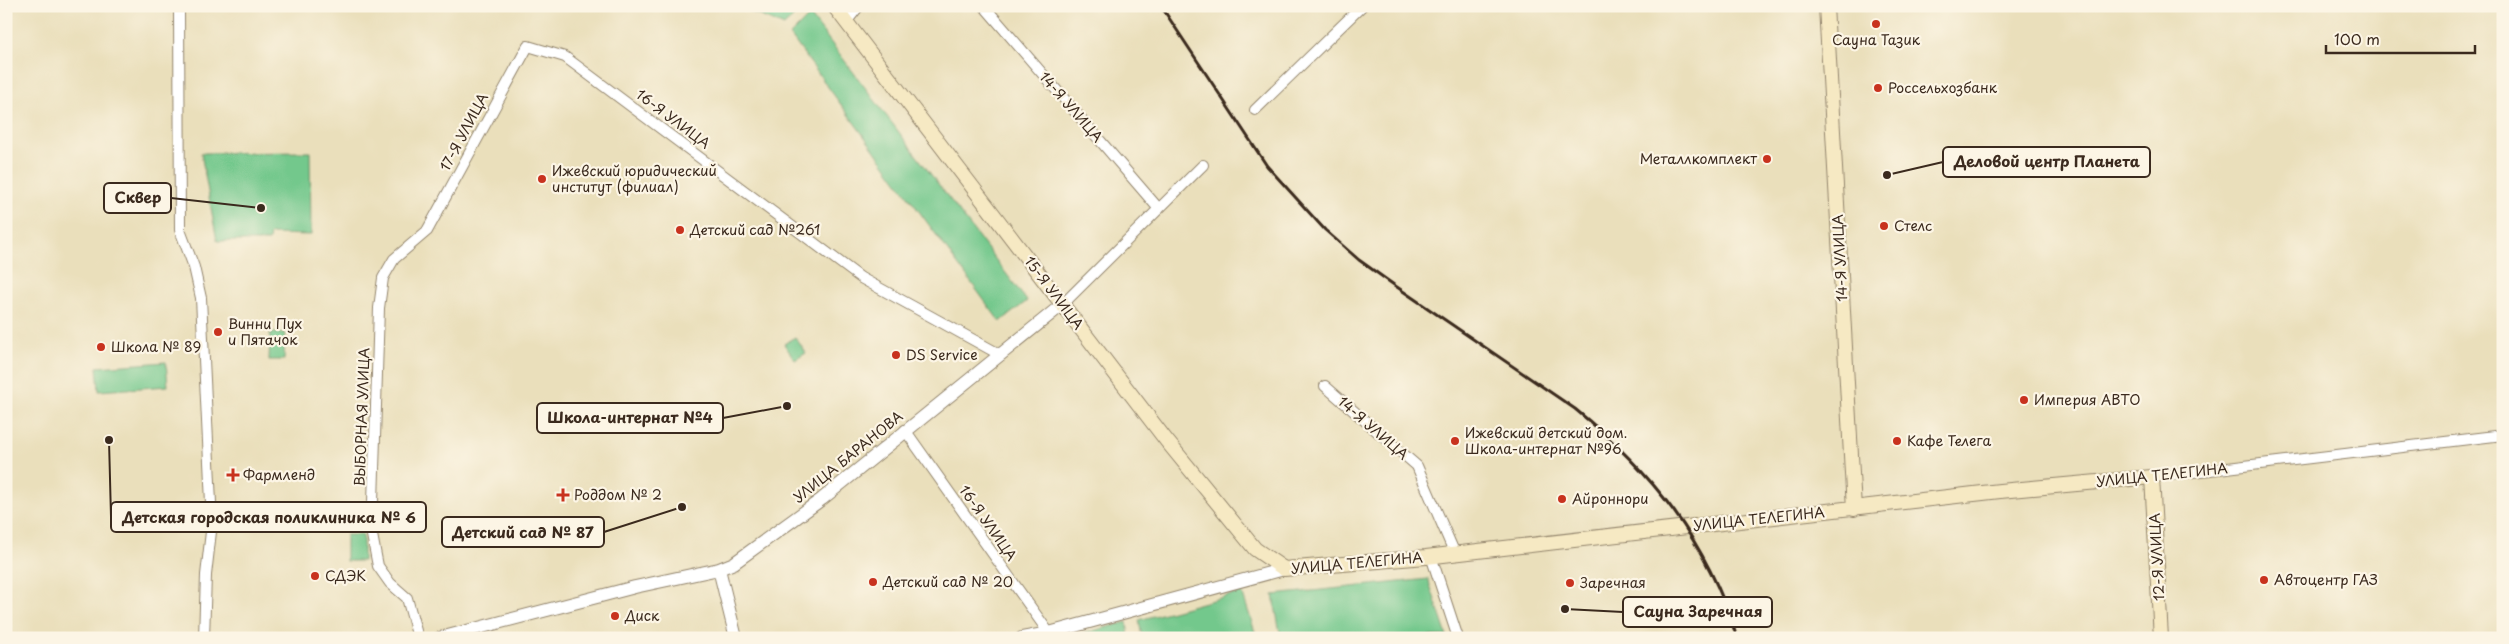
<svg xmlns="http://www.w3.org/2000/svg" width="2509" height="644" viewBox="0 0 2509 644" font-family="'Playpen Sans',sans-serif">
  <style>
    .green { fill: #73c88c; stroke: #577955 }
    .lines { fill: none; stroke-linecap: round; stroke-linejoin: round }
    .minor-casing { stroke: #92846c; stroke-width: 12 }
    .tertiary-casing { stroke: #92846c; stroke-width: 14 }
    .secondary-casing { stroke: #92846c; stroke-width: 16 }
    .minor { stroke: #fff; stroke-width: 10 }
    .tertiary { stroke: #fff; stroke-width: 12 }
    .secondary { stroke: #f6e9c3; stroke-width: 14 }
    .rail { stroke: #3b2a1e; stroke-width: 3 }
    .poi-dot { fill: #c8321e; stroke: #fcf5e5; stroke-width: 2 }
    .labels { text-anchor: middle; stroke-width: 4.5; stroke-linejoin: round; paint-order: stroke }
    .poi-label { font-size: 14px; fill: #3b2a1e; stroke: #fcf5e5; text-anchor: start }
    .street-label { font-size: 14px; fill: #3b2a1e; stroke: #fcf5e5 }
    .leader { fill: none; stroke: #3b2a1e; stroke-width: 2 }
    .callout-dot { fill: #3b2a1e; stroke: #fcf5e5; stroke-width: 2 }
    .callout { fill: #fcf5e5; stroke: #3b2a1e; stroke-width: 2 }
    .callout-label { font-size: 15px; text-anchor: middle; font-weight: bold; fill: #3b2a1e }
  </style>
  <rect width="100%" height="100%" fill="#fcf5e5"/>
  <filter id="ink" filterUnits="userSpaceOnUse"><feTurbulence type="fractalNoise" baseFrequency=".02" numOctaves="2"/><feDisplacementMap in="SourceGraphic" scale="10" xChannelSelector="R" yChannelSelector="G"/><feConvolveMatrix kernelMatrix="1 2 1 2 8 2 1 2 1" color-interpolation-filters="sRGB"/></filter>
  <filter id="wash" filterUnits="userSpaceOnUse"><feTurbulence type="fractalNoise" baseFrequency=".0096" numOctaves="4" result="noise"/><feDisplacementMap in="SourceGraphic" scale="20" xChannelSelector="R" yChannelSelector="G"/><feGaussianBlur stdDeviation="1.12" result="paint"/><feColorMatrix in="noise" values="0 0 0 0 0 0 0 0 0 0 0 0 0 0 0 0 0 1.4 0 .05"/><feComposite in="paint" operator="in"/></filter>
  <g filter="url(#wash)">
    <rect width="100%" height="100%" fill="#eadfbb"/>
    <!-- green -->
    <path class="green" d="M738 6H803L804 7 784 26Z
      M810 15 1027 301 1000 322 790 35Z
      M310 152 311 235 270 234 269 241H217L201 153Z
      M270 333H285L284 360H269Z
      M795 337 806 353 795 360 784 344Z
      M166 362 168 386 99 391 97 367Z
      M346 535H363V561H346Z
      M1428 579 1447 636 1281 638 1273 595Z
      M1242 592 1257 638H1142L1139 620Z
      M1127 622 1129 638H1065Z"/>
  </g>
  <g filter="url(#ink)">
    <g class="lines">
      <defs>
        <path id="minor" d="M179 6 180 230 194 267 201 298 212 523 206 575 204 638
          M984 6 1159 209
          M847 21 859 6
          M1255 110 1362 6
          M1063 304 1203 165
          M1325 386 1417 466 1455 554
          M905 430 1049 633
          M2152 477 2503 435
          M1431 556 1458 638
          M418 638 407 598 390 583 378 566 372 535 379 308 383 278 394 259 427 231 528 46 565 57 861 278 999 354"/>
        <path id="tertiary" d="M719 569 736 638
          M440 638 635 587 719 569 734 563 822 499 1063 304
          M1022 638 1049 633 1284 569"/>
        <path id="secondary" d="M834 6 1166 440 1255 549 1284 569 1426 557 2000 491 2152 477 2161 638
          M1826 6 1854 509"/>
      </defs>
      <!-- minor casing -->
      <use href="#minor" class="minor-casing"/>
      <!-- tertiary casing -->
      <use href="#tertiary" class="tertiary-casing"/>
      <!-- secondary casing -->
      <use href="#secondary" class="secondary-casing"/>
      <!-- minor -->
      <use href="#minor" class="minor"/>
      <!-- tertiary -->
      <use href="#tertiary" class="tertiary"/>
      <!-- secondary -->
      <use href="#secondary" class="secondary"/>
      <!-- rail -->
      <path class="rail" d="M1161 6 1267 166 1325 230 1359 260 1394 285 1575 409C1652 472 1707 541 1737 638"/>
    </g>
  </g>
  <!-- markers -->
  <g class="poi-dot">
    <circle cx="1876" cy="24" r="5"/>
    <circle cx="1878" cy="88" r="5"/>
    <circle cx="1767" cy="159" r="5"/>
    <circle cx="542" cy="179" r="5"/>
    <circle cx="1884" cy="226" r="5"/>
    <circle cx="680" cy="230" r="5"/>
    <circle cx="218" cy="332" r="5"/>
    <circle cx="101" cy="347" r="5"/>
    <circle cx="896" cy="355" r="5"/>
    <circle cx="2024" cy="400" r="5"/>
    <circle cx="1455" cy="441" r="5"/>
    <circle cx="1897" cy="441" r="5"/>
    <path d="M230.5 467.5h5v5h5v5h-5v5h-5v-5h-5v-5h5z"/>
    <path d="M560.5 487.5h5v5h5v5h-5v5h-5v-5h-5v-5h5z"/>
    <circle cx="1562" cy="499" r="5"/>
    <circle cx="315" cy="576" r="5"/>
    <circle cx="2264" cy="580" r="5"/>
    <circle cx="873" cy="582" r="5"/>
    <circle cx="1570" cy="583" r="5"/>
    <circle cx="615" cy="616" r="5"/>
  </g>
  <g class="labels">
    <!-- poi labels -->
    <g class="poi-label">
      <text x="1876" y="45" text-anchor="middle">Сауна Тазик</text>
      <text x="1888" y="93">Россельхозбанк</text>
      <text x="1757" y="164" text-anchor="end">Металлкомплект</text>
      <text x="552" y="176">Ижевский юридический<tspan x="552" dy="16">институт (филиал)</tspan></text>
      <text x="1894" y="231">Стелс</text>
      <text x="690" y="235">Детский сад №261</text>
      <text x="228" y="329">Винни Пух<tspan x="228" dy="16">и Пятачок</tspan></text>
      <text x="111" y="352">Школа № 89</text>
      <text x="906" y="360">DS Service</text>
      <text x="2034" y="405">Империя АВТО</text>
      <text x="1465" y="438">Ижевский детский дом.<tspan x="1465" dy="16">Школа-интернат №96</tspan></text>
      <text x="1907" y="446">Кафе Телега</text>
      <text x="243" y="480">Фармленд</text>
      <text x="574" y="500">Роддом № 2</text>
      <text x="1572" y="504">Айроннори</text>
      <text x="325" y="581">СДЭК</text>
      <text x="2274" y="585">Автоцентр ГАЗ</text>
      <text x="883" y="587">Детский сад № 20</text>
      <text x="1580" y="588">Заречная</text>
      <text x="625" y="621">Диск</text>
    </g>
    <!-- street labels -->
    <g class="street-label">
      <text transform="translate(1071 107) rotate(49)" y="5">14-Я УЛИЦА</text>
      <text transform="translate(673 119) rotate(37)" y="5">16-Я УЛИЦА</text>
      <text transform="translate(464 132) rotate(-62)" y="5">17-Я УЛИЦА</text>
      <text transform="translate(1840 258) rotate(-93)" y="5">14-Я УЛИЦА</text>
      <text transform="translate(1054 293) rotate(53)" y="5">15-Я УЛИЦА</text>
      <text transform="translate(362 417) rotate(-88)" y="5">ВЫБОРНАЯ УЛИЦА</text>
      <text transform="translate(1373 428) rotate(41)" y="5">14-Я УЛИЦА</text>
      <text transform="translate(848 457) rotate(-39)" y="5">УЛИЦА БАРАНОВА</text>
      <text transform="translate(2162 475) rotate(-6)" y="5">УЛИЦА ТЕЛЕГИНА</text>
      <text transform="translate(1759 519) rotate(-6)" y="5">УЛИЦА ТЕЛЕГИНА</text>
      <text transform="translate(988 523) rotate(55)" y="5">16-Я УЛИЦА</text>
      <text transform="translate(2157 557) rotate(-93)" y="5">12-Я УЛИЦА</text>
      <text transform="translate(1357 563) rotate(-5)" y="5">УЛИЦА ТЕЛЕГИНА</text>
    </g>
  </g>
  <!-- callouts -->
  <path class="leader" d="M1887 175L1943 162M261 208L171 198M787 406L723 418M109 440L111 517M682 507L604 532M1565 609L1623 612"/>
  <g class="callout-dot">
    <circle cx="1887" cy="175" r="5"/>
    <circle cx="261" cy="208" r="5"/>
    <circle cx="787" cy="406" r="5"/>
    <circle cx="109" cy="440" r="5"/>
    <circle cx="682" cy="507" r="5"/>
    <circle cx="1565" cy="609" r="5"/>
  </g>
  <g class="callout">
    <rect x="1943" y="147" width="207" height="30" rx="5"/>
    <rect x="104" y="183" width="67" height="30" rx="5"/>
    <rect x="537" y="403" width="186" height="30" rx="5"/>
    <rect x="111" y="502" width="315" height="30" rx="5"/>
    <rect x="442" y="517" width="162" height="30" rx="5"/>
    <rect x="1623" y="597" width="149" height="30" rx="5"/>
  </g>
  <g class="callout-label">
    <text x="2047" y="167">Деловой центр Планета</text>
    <text x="138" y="203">Сквер</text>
    <text x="630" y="423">Школа-интернат №4</text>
    <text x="269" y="523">Детская городская поликлиника № 6</text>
    <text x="523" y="538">Детский сад № 87</text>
    <text x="1698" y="617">Сауна Заречная</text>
  </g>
  <!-- margin -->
  <rect width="2509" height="644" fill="none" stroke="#fcf5e5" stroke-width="25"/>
  <!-- scale -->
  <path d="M2326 45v8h149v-8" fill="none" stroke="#3b2a1e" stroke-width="2.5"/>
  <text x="2334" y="45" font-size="15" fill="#3b2a1e" stroke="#fcf5e5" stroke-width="4" paint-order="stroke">100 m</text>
</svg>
